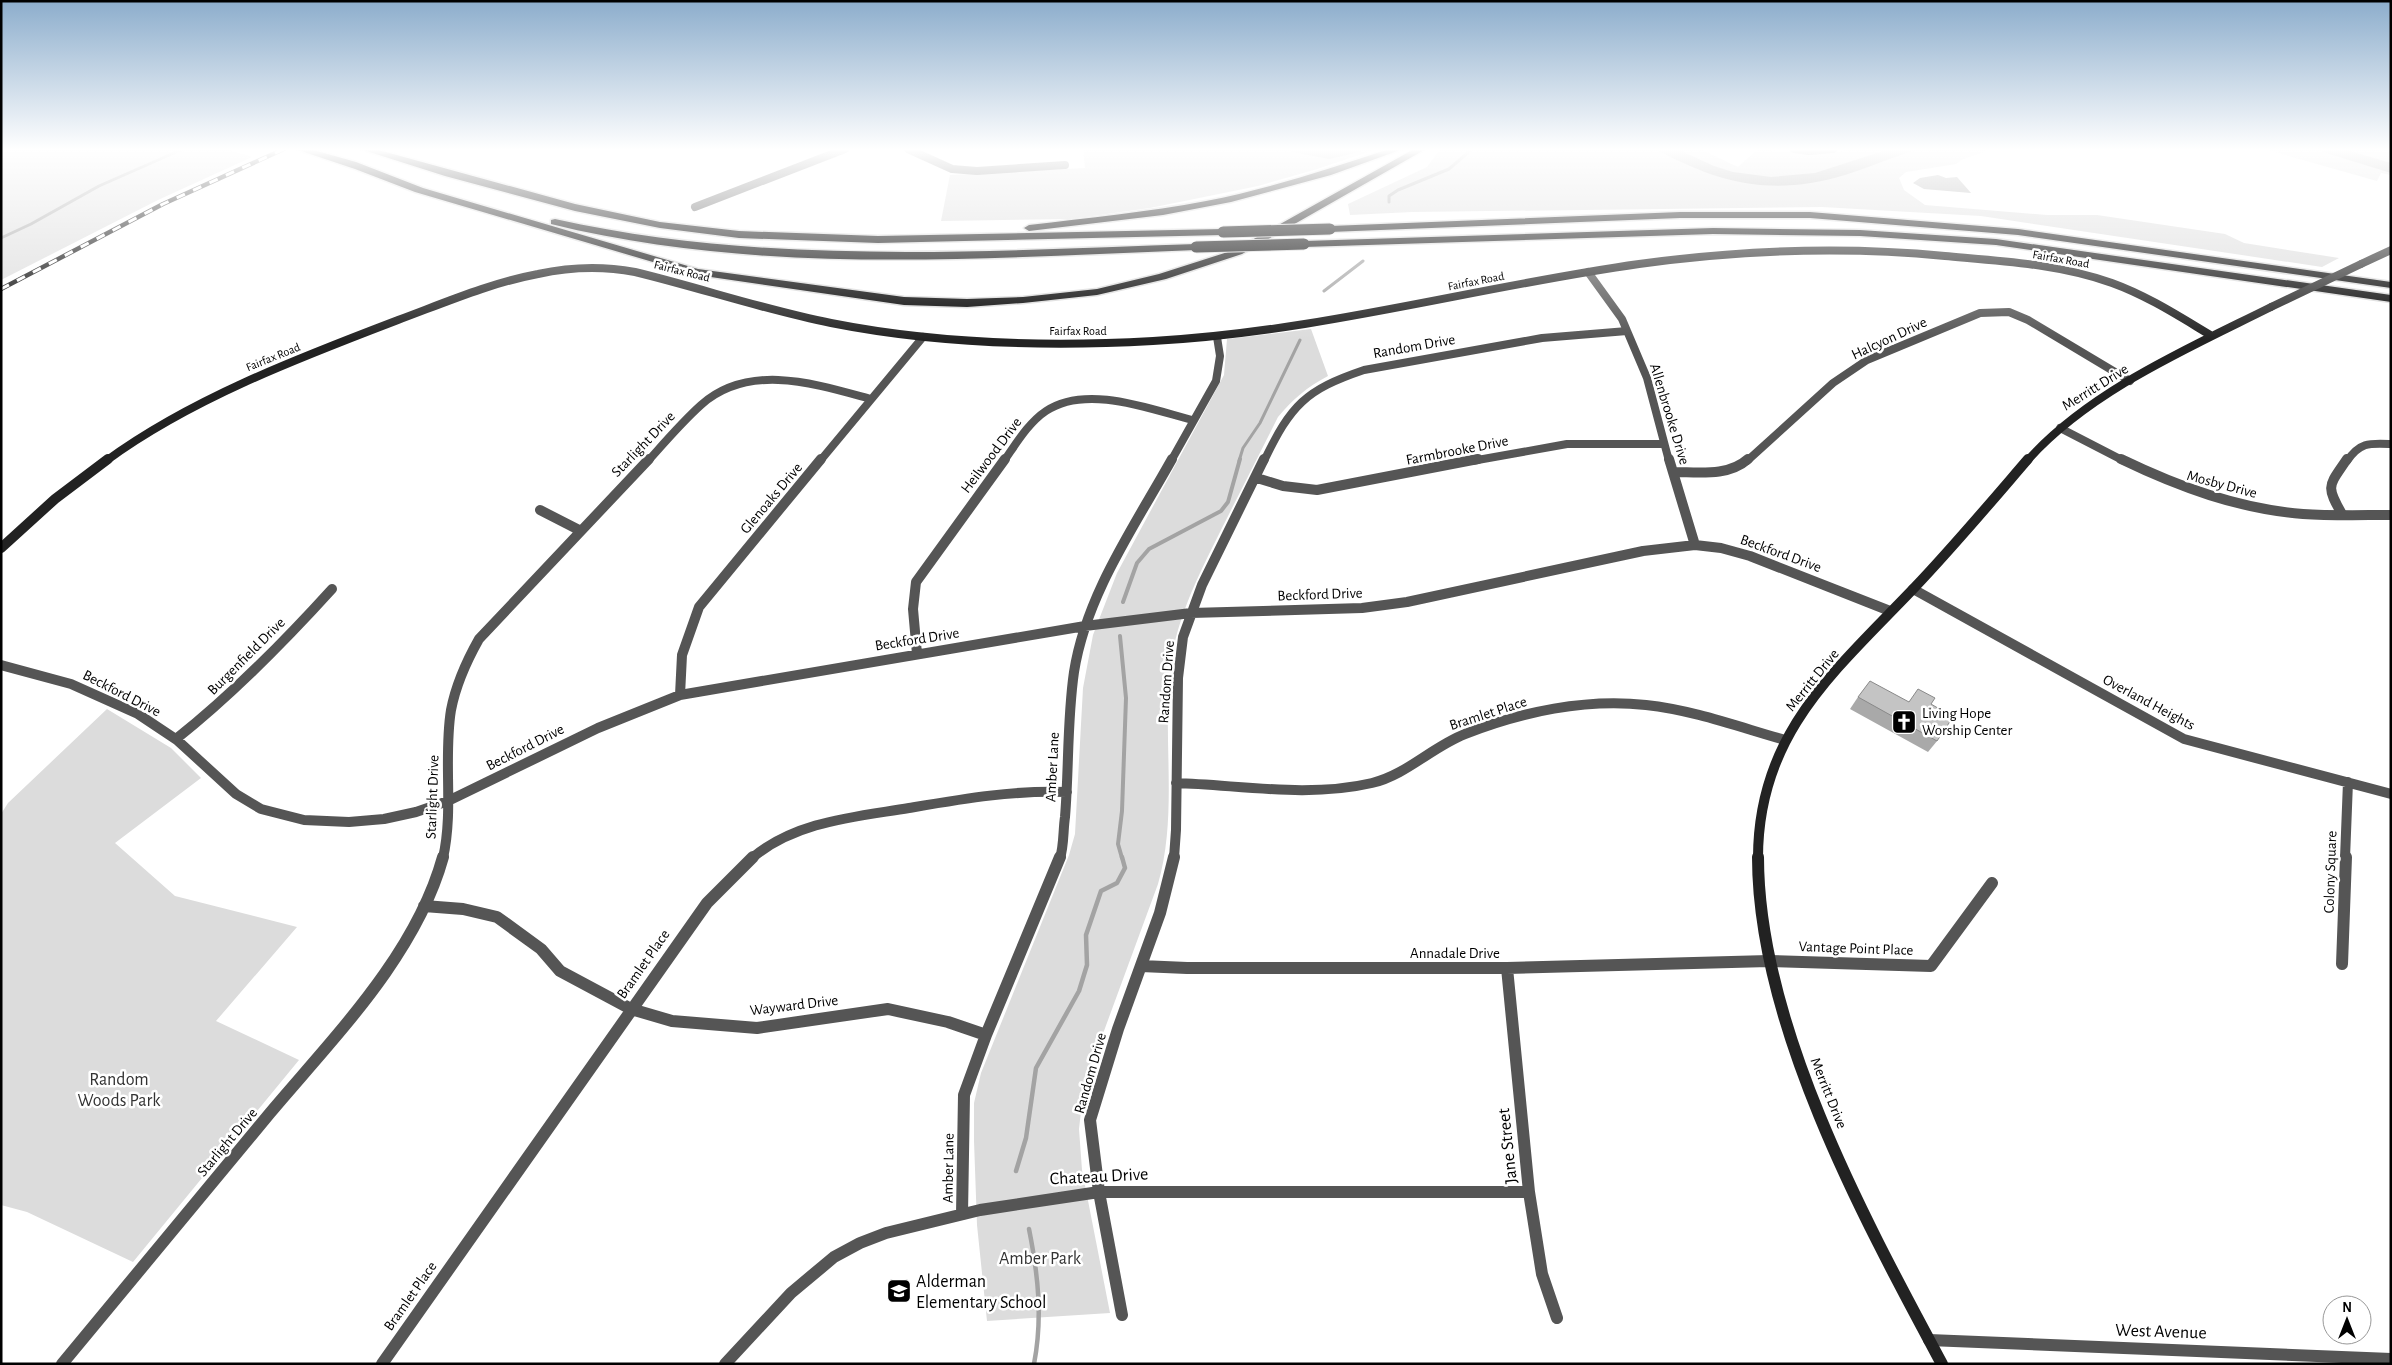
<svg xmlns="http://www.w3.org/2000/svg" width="2392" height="1365" viewBox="0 0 2392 1365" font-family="'Alegreya Sans',sans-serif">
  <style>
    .green { fill: #dcdcdc }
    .water { fill: #a3a3a3 }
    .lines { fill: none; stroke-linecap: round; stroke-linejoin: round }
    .stream-far2 { stroke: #a3a3a3; stroke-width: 3 }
    .stream-far1 { stroke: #a3a3a3; stroke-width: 4 }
    .stream { stroke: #a3a3a3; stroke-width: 4.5 }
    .river { fill: #a3a3a3; fill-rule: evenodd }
    .highway-casing { stroke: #dbdbdb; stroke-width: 3 }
    .street-far2 { stroke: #555; stroke-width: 8 }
    .street-far1 { stroke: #555; stroke-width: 10 }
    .street { stroke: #555; stroke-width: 12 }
    .secondary-far2 { stroke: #222; stroke-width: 8 }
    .secondary-far1 { stroke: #222; stroke-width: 10 }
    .secondary { stroke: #222; stroke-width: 12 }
    .highway { fill: #000; fill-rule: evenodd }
    .rail-casing { stroke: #000; stroke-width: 4.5 }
    .rail { stroke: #fff; stroke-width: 3; stroke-dasharray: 9; stroke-linecap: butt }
    .highway-bridge-casing { stroke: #dbdbdb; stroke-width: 13; stroke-linecap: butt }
    .secondary-bridge { stroke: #222; stroke-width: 8 }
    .highway-bridge { stroke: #000; stroke-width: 11 }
    .wall { fill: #a9a9a9 }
    .building { fill: #c4c4c4; stroke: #898989 }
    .labels { text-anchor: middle; stroke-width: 5; stroke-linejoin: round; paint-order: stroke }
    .far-street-label { font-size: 12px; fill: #000; stroke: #fff }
    .street-label { font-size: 15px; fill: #000; stroke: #fff }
    .poi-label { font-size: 15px; fill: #000; stroke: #fff; text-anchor: start }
    .near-park-label { font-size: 18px; fill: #333; stroke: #fff }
    .near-street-label { font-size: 18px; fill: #000; stroke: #fff }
    .near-poi-label { font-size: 18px; fill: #000; stroke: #fff; text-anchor: start }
  </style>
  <rect width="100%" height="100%" fill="#fff"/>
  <!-- green -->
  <path class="green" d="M1 149H226L252 157 158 200 1 280Z
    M1083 149H1377L1317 169 1258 186 1150 208 1071 219 941 221 950 175 1085 168Z
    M1440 149H1700L1738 167 1758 149 1818 154 1851 149H1992L1961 160 1956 164 1906 172 1899 178 1904 190 1925 205 2047 215H2097L2225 234 2244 243 2339 258 2322 267 1981 216 1822 207 1412 212 1350 215 1348 204 1427 167Z
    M2264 149H2391V175L2381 173 2377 181Z
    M1311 329 1328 376C1307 387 1293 399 1278 417 1259 455 1240 492 1221 530 1197 578 1173 625 1169 679 1164 747 1177 818 1158 884L1090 1069 1082 1102 1079 1129 1082 1170 1110 1313 987 1321 977 1225 974 1141V1103L981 1073 1069 855 1075 834 1083 688 1093 635 1117 573 1224 375 1227 339Z
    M107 709 171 748 201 778 115 843 175 896 297 927 216 1021 299 1060 133 1262 27 1212 1 1205V814L8 803Z"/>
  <!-- water -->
  <path class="water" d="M1938 175 1946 178 1957 177 1971 193 1924 189 1913 183 1920 178Z"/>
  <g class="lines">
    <!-- stream-far2 -->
    <path class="stream-far2" d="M1389 202V196L1398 190 1449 169 1472 149
      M1 238 31 224 99 186 183 149
      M1324 291 1363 261
      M1239 461 1243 448 1260 423 1300 340"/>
    <!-- stream-far1 -->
    <path class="stream-far1" d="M1123 602 1137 563 1149 549 1221 511 1228 502 1240 459
      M1120 636 1126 698 1122 811 1118 844 1122 858"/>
    <!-- stream -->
    <path class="stream" d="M1016 1171 1026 1138 1036 1068 1079 991 1087 965 1086 935 1101 891 1117 883 1125 868 1122 857
      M1029 1229C1038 1274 1043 1318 1034 1364"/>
    <!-- river -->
    <path class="river" d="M1290 149H1363L1360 152 1329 159 1292 152Z
      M1658 149H1677L1714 166 1733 172 1771 177 1815 173 1889 149H1913L1910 152C1888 159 1867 168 1845 175 1776 196 1723 185 1661 152Z
      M2321 149H2343L2391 163V173L2323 152Z"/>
    <defs>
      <path id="highway" d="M295 149H310L356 162 423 188 698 269 904 297 967 299 1023 297 1097 289 1159 274 1234 250 1414 149H1426L1242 254 1166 279 1097 295 1023 303 967 307 904 305 697 275 415 192 355 169Z
        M360 149H375L575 204 660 222 739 231 878 236 1223 229 1228 232 1223 235 878 243 739 238 660 228 575 211 445 176Z
        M1389 149H1403L1331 175 1231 202 1163 215 1029 231 1024 228 1029 225C1088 218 1148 212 1206 201 1268 189 1329 169 1389 149Z
        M1680 212H1810L2018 229 2391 282V288L2018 235 1810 218H1680L1330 232 1325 229 1330 226Z
        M555 219C765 266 982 251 1196 244L1202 247 1196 250C982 258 761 276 551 224V220Z
        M1713 228 1860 230 1996 239 2391 295V302L1996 245 1860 236 1713 234 1304 247 1298 244 1304 241Z"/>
    </defs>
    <!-- highway casing -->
    <use href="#highway" class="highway-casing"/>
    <!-- street-far2 -->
    <path class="street-far2" d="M908 149 952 169 977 171 1065 165
      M1794 149 1809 151 1833 149
      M695 207 845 149
      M1588 272 1622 319 1647 378 1669 461
      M2060 428 2124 461
      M648 461C665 442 682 422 701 405 749 362 816 384 871 399
      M820 461 923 337
      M1004 461C1016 444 1028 423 1046 411 1086 384 1150 409 1192 420
      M1171 461 1216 381 1220 356 1217 337
      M1264 461C1291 405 1305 390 1364 370L1542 338 1627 331
      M1472 461 1567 444H1664
      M1747 461 1833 383 1867 360 1980 313 2009 312 2028 320 2130 381
      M2347 461C2360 442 2369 443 2391 444"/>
    <!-- street-far1 -->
    <path class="street-far1" d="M1669 459 1695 545
      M2121 459C2179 487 2239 509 2303 514 2332 516 2362 515 2391 515
      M1673 472C1698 472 1728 477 1748 459
      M1257 478 1283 486 1317 490 1478 459
      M540 510 581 531
      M2342 514C2325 485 2329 486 2347 459
      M1913 589 2184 739 2391 794
      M917 654 913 609 916 582 1005 459
      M1 665 71 684 138 714 177 740 236 794 261 809 304 820 349 822 384 819 416 812 448 801 598 728 680 695 1085 626 1191 613 1362 608 1407 602 1643 551 1695 545 1721 548 1750 556 1890 611
      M680 695 682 655 699 607 821 459
      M176 739C233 694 283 643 332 589
      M1176 783C1240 785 1308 798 1372 783 1406 775 1432 747 1465 734 1521 712 1586 698 1646 705 1693 710 1739 727 1785 740
      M443 858C454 809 443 759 451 710 456 684 466 662 479 639L649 459
      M752 858C796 821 855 817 909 808 962 799 1013 790 1067 792
      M1060 858C1064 846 1063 830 1065 817 1069 769 1067 720 1074 672 1086 595 1134 527 1172 459
      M1174 858 1176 830 1178 678 1183 637 1202 585 1264 459
      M2345 858 2348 782"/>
    <!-- street -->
    <path class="street" d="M424 906 463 909 497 917 541 949 560 971 631 1009 672 1021 757 1028 888 1009 948 1022 986 1035
      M2342 964 2346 857
      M1141 966 1187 968H1507L1769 961 1931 966 1992 883
      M1507 968 1529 1192 1542 1274 1557 1318
      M962 1214 964 1095 986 1035 1060 857
      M1122 1315 1099 1192 1090 1120 1118 1029 1160 913 1174 857
      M1929 1340 2391 1359
      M62 1364C131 1280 201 1197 270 1113 334 1037 416 955 443 857
      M382 1364 707 903 753 857
      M725 1364 791 1293 834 1257 860 1243 886 1233 980 1210 1099 1192H1529"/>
    <!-- secondary-far2 -->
    <path class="secondary-far2" d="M2361 264 2391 250
      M106 461C190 399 301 357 398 320 444 303 490 283 538 274 570 267 603 266 635 272 701 288 765 310 831 323 937 344 1045 347 1153 341 1318 332 1476 287 1639 264 1741 250 1842 246 1945 256 2001 261 2059 264 2112 283 2148 296 2180 317 2212 336
      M2027 461C2089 391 2189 348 2271 307"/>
    <!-- secondary-far1 -->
    <path class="secondary-far1" d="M1 548 55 499 108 459
      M1758 858C1758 733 1835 671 1915 587 1954 546 1991 502 2028 459"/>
    <!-- secondary -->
    <path class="secondary" d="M1758 857C1758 1024 1864 1219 1942 1364"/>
    <!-- highway -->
    <use href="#highway" class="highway"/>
    <defs>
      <path id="rail" d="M1 289 163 204 284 149"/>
    </defs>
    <!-- rail casing -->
    <use href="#rail" class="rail-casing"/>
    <!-- rail -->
    <use href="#rail" class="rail"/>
    <defs>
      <path id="highway-bridge" d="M1223 232 1330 229
        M1196 247 1304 244"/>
    </defs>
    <!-- highway-bridge casing -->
    <use href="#highway-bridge" class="highway-bridge-casing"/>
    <!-- secondary-bridge -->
    <path class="secondary-bridge" d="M2271 307 2361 264"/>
    <!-- highway-bridge -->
    <use href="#highway-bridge" class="highway-bridge"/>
  </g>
  <!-- wall -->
  <path class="wall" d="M1858 697 1931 704 1937 741 1928 752 1850 709Z"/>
  <!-- building -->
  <path class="building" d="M1870 681 1909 702 1918 689 1935 698 1931 704 1953 717 1937 741 1858 697Z"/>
  <!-- sky -->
  <linearGradient id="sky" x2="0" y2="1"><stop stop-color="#8cadcc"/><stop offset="0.44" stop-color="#fff"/><stop offset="1" stop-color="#fff" stop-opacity="0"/></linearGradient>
  <rect width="2392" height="340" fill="url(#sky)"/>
  <!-- icons -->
  <defs>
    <symbol id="church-square" viewBox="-11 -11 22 22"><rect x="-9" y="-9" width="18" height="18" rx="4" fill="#000" stroke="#fff"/><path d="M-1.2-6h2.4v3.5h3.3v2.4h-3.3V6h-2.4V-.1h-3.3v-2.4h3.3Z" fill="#fff"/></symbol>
    <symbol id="school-square" viewBox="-11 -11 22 22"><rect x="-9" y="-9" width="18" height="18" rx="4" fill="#000" stroke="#fff"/><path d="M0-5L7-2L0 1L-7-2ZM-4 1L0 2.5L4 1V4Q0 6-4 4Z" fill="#fff"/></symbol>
  </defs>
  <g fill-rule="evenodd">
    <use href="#church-square" x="1890" y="708" width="28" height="28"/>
    <use href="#school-square" x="885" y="1277" width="28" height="28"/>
  </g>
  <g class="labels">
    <!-- far-street labels -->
    <g class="far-street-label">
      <text transform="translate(2061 259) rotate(10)" y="4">Fairfax Road</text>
      <text transform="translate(682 271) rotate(14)" y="4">Fairfax Road</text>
      <text transform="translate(1476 281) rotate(-11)" y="4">Fairfax Road</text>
      <text x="1078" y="335">Fairfax Road</text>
      <text transform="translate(273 357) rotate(-22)" y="4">Fairfax Road</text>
    </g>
    <!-- street labels -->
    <g class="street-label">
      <text transform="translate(1889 338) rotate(-25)" y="5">Halcyon Drive</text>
      <text transform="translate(1414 346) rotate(-10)" y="5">Random Drive</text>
      <text transform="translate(2095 387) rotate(-32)" y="5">Merritt Drive</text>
      <text transform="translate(1670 414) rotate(73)" y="5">Allenbrooke Drive</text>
      <text transform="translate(643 444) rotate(-46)" y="5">Starlight Drive</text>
      <text transform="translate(1457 450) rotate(-11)" y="5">Farmbrooke Drive</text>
      <text transform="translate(991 455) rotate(-53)" y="5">Heilwood Drive</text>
      <text transform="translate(2222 484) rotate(15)" y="5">Mosby Drive</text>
      <text transform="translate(771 498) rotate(-50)" y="5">Glenoaks Drive</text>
      <text transform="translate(1781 553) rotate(20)" y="5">Beckford Drive</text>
      <text transform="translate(1320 594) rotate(-2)" y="5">Beckford Drive</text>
      <text transform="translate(917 639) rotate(-9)" y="5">Beckford Drive</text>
      <text transform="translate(246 656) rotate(-45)" y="5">Burgenfield Drive</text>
      <text transform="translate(1812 680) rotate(-51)" y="5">Merritt Drive</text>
      <text transform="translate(1166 682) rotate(-86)" y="5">Random Drive</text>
      <text transform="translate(122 693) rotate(27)" y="5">Beckford Drive</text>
      <text transform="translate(2149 702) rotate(28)" y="5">Overland Heights</text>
      <text transform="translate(1488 713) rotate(-18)" y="5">Bramlet Place</text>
      <text transform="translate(525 747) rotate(-27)" y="5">Beckford Drive</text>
      <text transform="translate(1052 767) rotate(-87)" y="5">Amber Lane</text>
      <text transform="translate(432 797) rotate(-88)" y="5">Starlight Drive</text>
      <text transform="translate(2330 872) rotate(-88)" y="5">Colony Square</text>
      <text transform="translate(1856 948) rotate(2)" y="5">Vantage Point Place</text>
      <text x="1455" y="958">Annadale Drive</text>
      <text transform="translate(643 964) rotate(-55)" y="5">Bramlet Place</text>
      <text transform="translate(794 1005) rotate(-7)" y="5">Wayward Drive</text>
      <text transform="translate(1090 1073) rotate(-74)" y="5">Random Drive</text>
      <text transform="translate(1829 1093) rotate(68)" y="5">Merritt Drive</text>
      <text transform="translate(227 1142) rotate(-50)" y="5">Starlight Drive</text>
      <text transform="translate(948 1168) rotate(-89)" y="5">Amber Lane</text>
      <text transform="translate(410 1296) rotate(-55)" y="5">Bramlet Place</text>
    </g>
    <!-- poi labels -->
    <g class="poi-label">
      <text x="1922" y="718">Living Hope<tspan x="1922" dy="17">Worship Center</tspan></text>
    </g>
    <!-- near-park labels -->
    <g class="near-park-label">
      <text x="119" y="1085">Random<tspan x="119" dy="21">Woods Park</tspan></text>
      <text x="1040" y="1264">Amber Park</text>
    </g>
    <!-- near-street labels -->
    <g class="near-street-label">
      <text transform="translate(1507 1146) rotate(-96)" y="6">Jane Street</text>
      <text transform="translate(1099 1176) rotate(-3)" y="6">Chateau Drive</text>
      <text transform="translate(2161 1331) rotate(2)" y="6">West Avenue</text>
    </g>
    <!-- near-poi labels -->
    <g class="near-poi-label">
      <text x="916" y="1287">Alderman<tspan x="916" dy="21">Elementary School</tspan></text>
    </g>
  </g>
  <!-- border -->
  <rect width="2392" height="1365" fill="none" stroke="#000000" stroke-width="5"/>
  <!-- north arrow -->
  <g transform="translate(2347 1320)"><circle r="24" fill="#ffffff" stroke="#999999"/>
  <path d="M0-4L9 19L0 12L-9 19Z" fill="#000000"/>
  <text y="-8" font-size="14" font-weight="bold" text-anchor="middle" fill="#000000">N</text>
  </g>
</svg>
